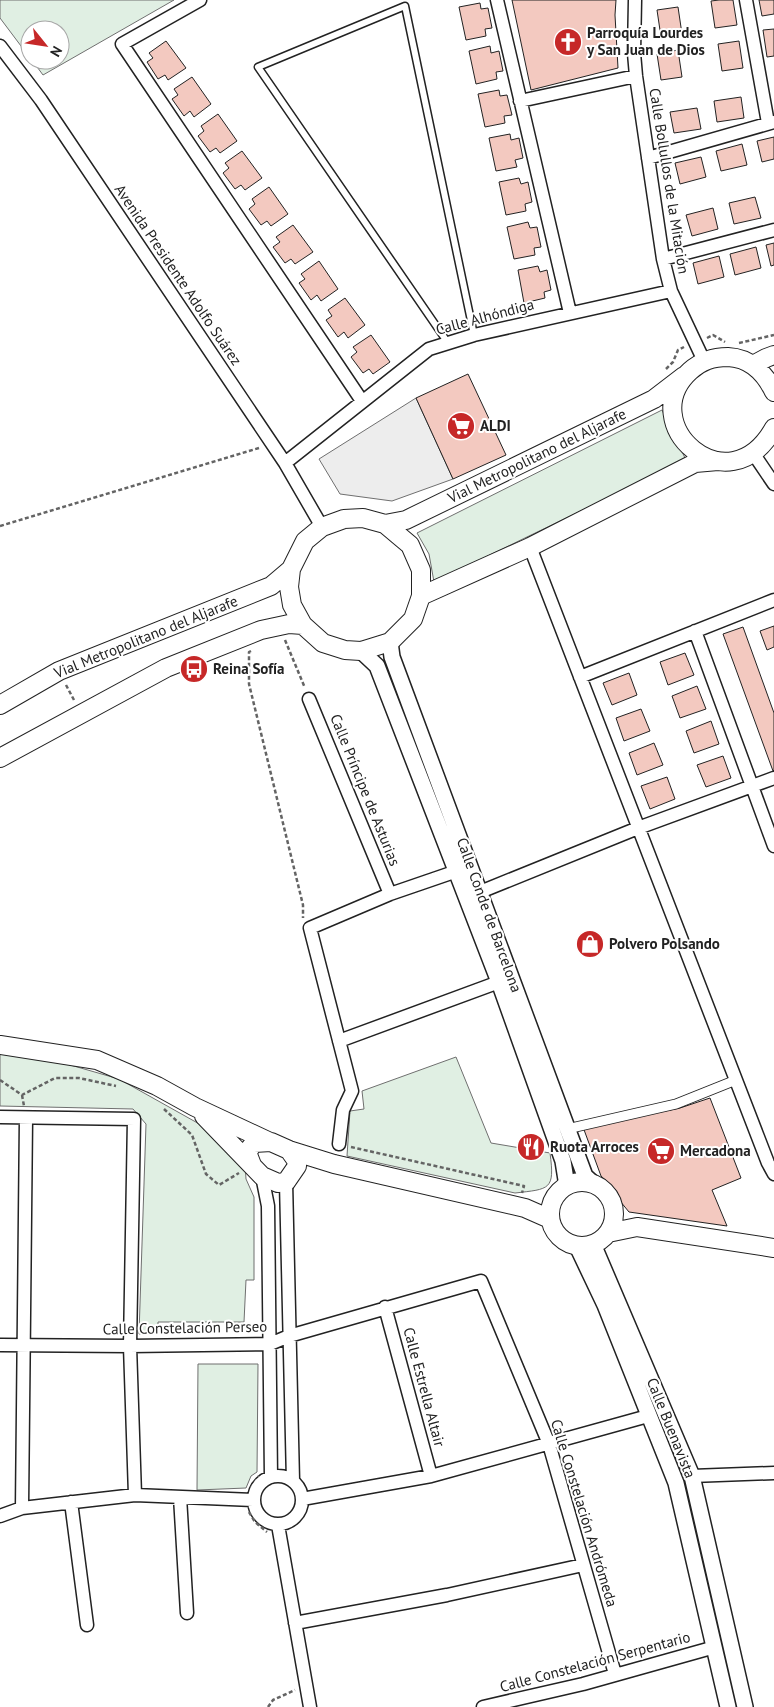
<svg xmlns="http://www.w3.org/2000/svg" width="774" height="1707" viewBox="0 0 774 1707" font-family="'PT Sans',sans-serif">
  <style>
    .green { fill: #e0efe3; stroke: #6f6f6f }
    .parking { fill: #ededed; stroke: #6f6f6f }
    .building { fill: #f3c9c0; stroke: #222 }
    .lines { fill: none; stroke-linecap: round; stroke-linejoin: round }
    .service-casing { stroke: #222; stroke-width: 9 }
    .pedestrian-casing { stroke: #222; stroke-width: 11 }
    .minor-casing { stroke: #222; stroke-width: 15 }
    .tertiary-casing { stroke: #222; stroke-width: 18 }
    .secondary-casing { stroke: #222; stroke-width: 20 }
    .path { stroke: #646464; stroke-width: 2.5; stroke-dasharray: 4 2.5; stroke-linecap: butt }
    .service { stroke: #fff; stroke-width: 6 }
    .pedestrian { stroke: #fff; stroke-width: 9 }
    .minor { stroke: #fff; stroke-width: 12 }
    .tertiary { stroke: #fff; stroke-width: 15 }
    .secondary { stroke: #fff; stroke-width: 18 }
    .labels { text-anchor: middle; stroke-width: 4; stroke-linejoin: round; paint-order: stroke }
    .poi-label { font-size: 15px; font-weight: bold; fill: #222; stroke: #fff; text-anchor: start }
    .street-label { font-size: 15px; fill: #222; stroke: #fff }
  </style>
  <rect width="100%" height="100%" fill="#fff"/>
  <!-- green -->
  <path class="green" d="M0 0H174L43 75 32 60H60V30H30V58L0 18Z
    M662 410 686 460 434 582 429 554 417 533Z
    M0 1053 39 1056 119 1079 244 1149 246 1179 254 1197V1280H246L244 1322H158V1333L139 1334 146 1124 133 1109 0 1106Z
    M456 1057 491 1143 550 1153C555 1190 550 1189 515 1193L347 1156 350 1111 364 1109 362 1091Z
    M198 1364H258L257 1472 251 1476 246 1488 197 1490Z"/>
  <!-- parking -->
  <path class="parking" d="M416 398 453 479 392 501 340 494 319 459Z"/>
  <!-- building -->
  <path class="building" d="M512 0H616L615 15 618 68 531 90Z
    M719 0H733L737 25 715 28 711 1Z
    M759 0H774V14L762 16Z
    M480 3 481 9 488 8 492 28 485 29 486 36 466 40 459 7Z
    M678 7 682 34 661 37 657 10Z
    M774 29V56L767 57 763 30Z
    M166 41 186 68 168 80 165 75 158 79 147 62 153 58 149 53Z
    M739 41 743 68 722 71 718 44Z
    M490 46 491 53 499 51 503 71 496 72 497 79 476 84 469 51Z
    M678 50 682 77 661 80 657 54Z
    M192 77 211 104 194 117 190 111 184 116 172 99 178 95 174 89Z
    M499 90 500 96 507 95 512 115 504 116 505 123 485 127 478 94Z
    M741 97 744 118 717 122 714 101Z
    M697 108 701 129 674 133 670 112Z
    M218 114 237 141 220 153 216 148 210 152 198 136 204 131 201 126Z
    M510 134 511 140 519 138 523 158 515 160 517 167 496 171 489 138Z
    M774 137V159L762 162 757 141Z
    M742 144 747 165 721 171 716 151Z
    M242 151 262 178 245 190 241 185 235 189 223 173 229 168 225 163Z
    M701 157 706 177 680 184 675 163Z
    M519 178 521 184 528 182 532 202 525 204 526 211 506 215 499 182Z
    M269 187 288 214 271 226 267 221 261 225 249 209 255 204 252 199Z
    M755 197 761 218 734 224 729 203Z
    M713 208 718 229 692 236 686 215Z
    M528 222 530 228 537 227 541 247 534 248 535 255 514 259 507 227Z
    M293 225 313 252 295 264 291 259 285 263 273 247 280 242 276 237Z
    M774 243V265L771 266 766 245Z
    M756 247 761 268 735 275 730 254Z
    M719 256 724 277 698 284 693 263Z
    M319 261 338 289 321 301 317 295 311 300 299 283 305 279 301 274Z
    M538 266 540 272 547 270 551 290 544 292 545 298 524 303 518 270Z
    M345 298 365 325 348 338 344 332 338 337 326 320 332 316 328 310Z
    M371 335 390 362 373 374 369 369 363 373 351 357 357 352 353 347Z
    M468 374 506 455 453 479 416 398Z
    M774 626V647L767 650 760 631Z
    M743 627 774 713V770L773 771 723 634Z
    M685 653 694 675 668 685 660 662Z
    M629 673 637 695 612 705 603 683Z
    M697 686 706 709 680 718 672 696Z
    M641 709 650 731 624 741 616 718Z
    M711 721 719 744 694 753 686 731Z
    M654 743 663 765 637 775 629 753Z
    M723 756 731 778 706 787 697 765Z
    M667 777 675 799 650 809 641 786Z
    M710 1098 741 1178 712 1190 727 1226 629 1212 620 1201 615 1189 601 1176 583 1127 680 1108Z"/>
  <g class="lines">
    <defs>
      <path id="service" d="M448 343 258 67 405 6 474 335"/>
      <path id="pedestrian" d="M567 1129 676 1104 736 1080"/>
      <path id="minor" d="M200 0 122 44 362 401
        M497 0 570 313
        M635 0 634 53 636 76 663 259 671 291 704 361
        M746 0 768 123
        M0 46 41 100 285 463 322 527
        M520 101 636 76
        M648 158 774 122
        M663 259 774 230
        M753 453 774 484
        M285 463 429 349 474 335 671 291
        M530 547 768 1163 774 1174
        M695 631 774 846
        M580 677 774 600
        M309 699 390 894
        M480 892 638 828 774 778
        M339 1041 499 982
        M0 1117 134 1119 130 1346 135 1495
        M339 1144 343 1110 352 1091 310 928 390 894 457 871
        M262 1176 268 1206 271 1477
        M286 1182 293 1481
        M385 1307 431 1476
        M0 1345 130 1346 270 1344 289 1336 481 1281 549 1444 615 1674
        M254 1500a24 24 0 1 1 48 0a24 24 0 1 1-48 0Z
        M692 1476 774 1473
        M180 1497 187 1613
        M302 1499 431 1476 648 1416
        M71 1502 87 1625
        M22 1508 26 1118
        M0 1516 22 1508 135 1495 253 1500
        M278 1525 310 1707
        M295 1623 447 1595 583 1565
        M483 1707 583 1684 715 1647"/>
      <path id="tertiary" d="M390 642 392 657 585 1176 595 1185
        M361 651 377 666 499 982 563 1161 567 1186
        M593 1244 692 1476 745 1707
        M577 1246 605 1305 676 1483 728 1707"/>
      <path id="secondary" d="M753 365 766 358 774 355
        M774 392C765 373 750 358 728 357 712 357 701 361 690 371 633 423 728 510 774 428
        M385 524 410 545 421 570V596L413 619 390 642 361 651 345 650 323 643 303 625 292 605 289 587 291 569 305 541 322 527 344 519 363 518 385 524 406 520 654 399 684 376
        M421 596 530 547 695 463 718 461
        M0 705 59 671 271 586 291 569
        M0 758 166 668 261 630 289 624 303 625
        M0 1045 97 1060 157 1086 195 1107 270 1142
        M204 1116 262 1176 278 1183 286 1182 297 1166 296 1160 289 1150
        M252 1165 247 1152 254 1143 271 1142 289 1150 334 1164 525 1208 550 1219
        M550 1214a32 32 0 1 1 64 0a32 32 0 1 1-64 0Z
        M608 1233 637 1227 774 1248"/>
    </defs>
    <!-- service casing -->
    <use href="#service" class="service-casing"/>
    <!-- pedestrian casing -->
    <use href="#pedestrian" class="pedestrian-casing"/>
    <!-- minor casing -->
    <use href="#minor" class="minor-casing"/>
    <!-- tertiary casing -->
    <use href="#tertiary" class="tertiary-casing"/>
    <!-- secondary casing -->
    <use href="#secondary" class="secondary-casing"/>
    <!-- path -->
    <path class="path" d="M707 338 713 335 725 342
      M739 343 774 335
      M666 369 673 362 678 350 684 347
      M0 526 259 448
      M285 640 305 688
      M251 651 249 652V684L303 905V918
      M66 685 74 700
      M0 1080 22 1095 55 1078H79L116 1086
      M22 1095 24 1106
      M164 1109 192 1135 206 1174 219 1185 239 1173
      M351 1147 524 1186 522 1193
      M251 1488 259 1476
      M249 1512 255 1522 267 1532
      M268 1707 273 1700 295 1690"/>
    <!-- service -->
    <use href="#service" class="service"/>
    <!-- pedestrian -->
    <use href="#pedestrian" class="pedestrian"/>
    <!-- minor -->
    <use href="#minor" class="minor"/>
    <!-- tertiary -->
    <use href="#tertiary" class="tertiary"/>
    <!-- secondary -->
    <use href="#secondary" class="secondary"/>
  </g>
  <!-- icons -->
  <defs>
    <symbol id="church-disc" viewBox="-11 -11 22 22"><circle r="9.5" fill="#c62828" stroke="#fff"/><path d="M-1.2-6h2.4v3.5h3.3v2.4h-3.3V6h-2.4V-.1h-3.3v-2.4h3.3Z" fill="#fff"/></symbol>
    <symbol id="supermarket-disc" viewBox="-11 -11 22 22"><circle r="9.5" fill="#c62828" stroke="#fff"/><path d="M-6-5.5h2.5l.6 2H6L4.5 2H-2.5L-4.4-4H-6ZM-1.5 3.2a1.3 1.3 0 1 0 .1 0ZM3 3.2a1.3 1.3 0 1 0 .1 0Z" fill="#fff"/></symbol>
    <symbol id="bus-disc" viewBox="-11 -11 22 22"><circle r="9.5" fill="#c62828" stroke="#fff"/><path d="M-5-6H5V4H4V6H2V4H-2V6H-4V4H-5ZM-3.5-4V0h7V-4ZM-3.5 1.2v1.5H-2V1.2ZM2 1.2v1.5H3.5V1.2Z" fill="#fff"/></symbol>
    <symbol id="shop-disc" viewBox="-11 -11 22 22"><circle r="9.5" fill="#c62828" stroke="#fff"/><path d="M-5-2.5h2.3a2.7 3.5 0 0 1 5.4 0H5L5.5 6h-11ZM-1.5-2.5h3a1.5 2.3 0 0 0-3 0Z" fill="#fff"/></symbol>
    <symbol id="restaurant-disc" viewBox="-11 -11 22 22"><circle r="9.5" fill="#c62828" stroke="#fff"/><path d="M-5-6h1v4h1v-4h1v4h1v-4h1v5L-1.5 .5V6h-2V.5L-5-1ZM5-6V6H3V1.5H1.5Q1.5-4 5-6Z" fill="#fff"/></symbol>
  </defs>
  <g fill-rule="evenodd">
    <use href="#church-disc" x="552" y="26" width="32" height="32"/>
    <use href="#supermarket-disc" x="445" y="410" width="32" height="32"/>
    <use href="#bus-disc" x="178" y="653" width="32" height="32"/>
    <use href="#shop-disc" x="574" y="928" width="32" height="32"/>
    <use href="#restaurant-disc" x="515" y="1131" width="32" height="32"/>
    <use href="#supermarket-disc" x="645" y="1135" width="32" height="32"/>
  </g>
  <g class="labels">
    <!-- poi labels -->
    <g class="poi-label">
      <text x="587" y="38">Parroquía Lourdes<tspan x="587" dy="17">y San Juan de Dios</tspan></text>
      <text x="480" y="431">ALDI</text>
      <text x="213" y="674">Reina Sofía</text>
      <text x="609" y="949">Polvero Polsando</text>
      <text x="550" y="1152">Ruota Arroces</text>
      <text x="680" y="1156">Mercadona</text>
    </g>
    <!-- street labels -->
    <g class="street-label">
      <text transform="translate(669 181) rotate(81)" y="5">Calle Bollullos de la Mitación</text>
      <text transform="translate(178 275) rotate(56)" y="5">Avenida Presidente Adolfo Suárez</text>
      <text transform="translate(485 317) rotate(-15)" y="5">Calle Alhóndiga</text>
      <text transform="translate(537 456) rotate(-26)" y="5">Vial Metropolitano del Aljarafe</text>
      <text transform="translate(146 637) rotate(-22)" y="5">Vial Metropolitano del Aljarafe</text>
      <text transform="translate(365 790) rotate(68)" y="5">Calle Príncipe de Asturias</text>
      <text transform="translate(489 915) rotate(70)" y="5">Calle Conde de Barcelona</text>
      <text transform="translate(185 1328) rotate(-1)" y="5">Calle Constelación Perseo</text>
      <text transform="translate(424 1387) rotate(75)" y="5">Calle Estrella Altair</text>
      <text transform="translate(671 1428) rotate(68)" y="5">Calle Buenavista</text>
      <text transform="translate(584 1513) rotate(73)" y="5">Calle Constelación Andrómeda</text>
      <text transform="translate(595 1662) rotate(-15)" y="5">Calle Constelación Serpentario</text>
    </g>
  </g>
  <!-- north arrow -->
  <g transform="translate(45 45) rotate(120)"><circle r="24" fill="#ffffff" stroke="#a7a7a7"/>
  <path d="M0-4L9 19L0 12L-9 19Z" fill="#c62828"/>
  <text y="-8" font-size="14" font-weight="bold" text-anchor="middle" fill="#222222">N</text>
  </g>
</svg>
